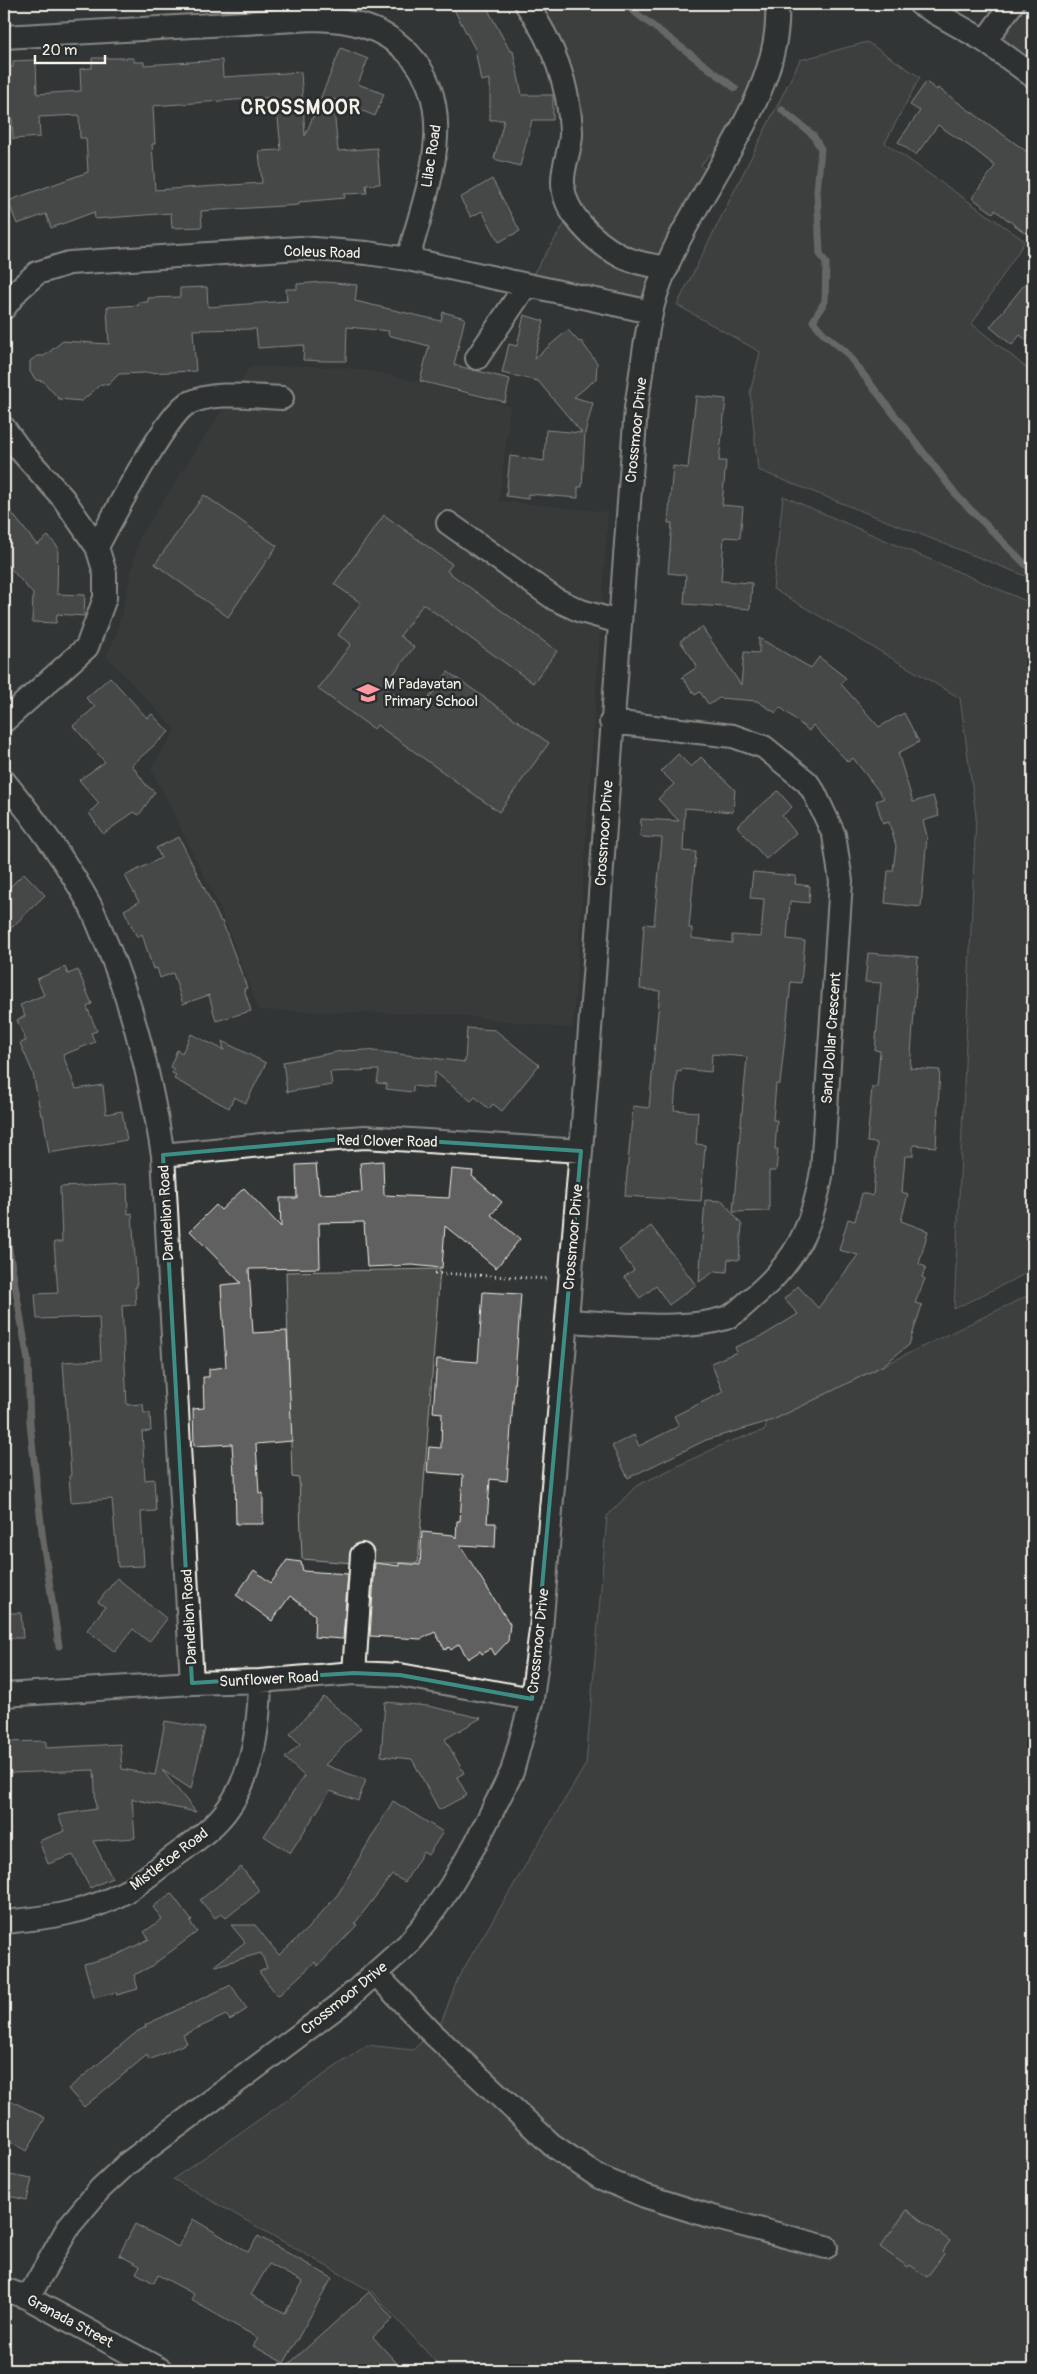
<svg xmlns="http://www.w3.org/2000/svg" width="1037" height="2374" viewBox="0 0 1037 2374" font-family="Pangolin,sans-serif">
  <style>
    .built { fill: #404242 }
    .green { fill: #4b4d4c; stroke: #a09f9a }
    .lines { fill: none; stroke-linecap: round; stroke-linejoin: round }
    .stream { stroke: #a6a5a0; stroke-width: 7 }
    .building { fill: #5f605f; stroke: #f4f1e8; fill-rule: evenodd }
    .minor-casing { stroke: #f4f1e8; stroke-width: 26 }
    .path { stroke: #f4f1e8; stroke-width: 3; stroke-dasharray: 1 4; stroke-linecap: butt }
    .minor { stroke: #2a2d2e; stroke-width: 22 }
    .marked { fill: none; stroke: #3d8f86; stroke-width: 4; stroke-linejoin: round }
    .labels { text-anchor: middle; stroke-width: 5; stroke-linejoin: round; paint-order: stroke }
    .street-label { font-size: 15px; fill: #f4f1e8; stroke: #2a2d2e }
    .poi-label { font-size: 15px; fill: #f4f1e8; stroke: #2a2d2e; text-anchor: start }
    .district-label { font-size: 20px; font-weight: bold; letter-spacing: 1px; fill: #f4f1e8; stroke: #2a2d2e }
  </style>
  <rect width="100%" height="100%" fill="#323535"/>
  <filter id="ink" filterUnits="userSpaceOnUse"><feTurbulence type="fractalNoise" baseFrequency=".02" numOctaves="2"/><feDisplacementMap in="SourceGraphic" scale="10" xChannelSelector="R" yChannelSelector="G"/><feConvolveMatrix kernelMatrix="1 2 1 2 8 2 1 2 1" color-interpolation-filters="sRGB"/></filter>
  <g filter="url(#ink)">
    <!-- built -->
    <path class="built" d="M307 366 348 368 395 376 510 406 499 501 608 512 573 1029 459 1015 259 1010 221 910 151 768 176 730 106 656 117 634 139 538 250 367Z"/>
    <!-- green -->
    <path class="green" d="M526 4H777L730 156 710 154 701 165 715 182 651 312 526 285 572 212V133Z
      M1012 4H1033V76L985 41Z
      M867 42 920 77 885 143 1025 241 972 324 1033 373V579L758 470 750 393 760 352 677 305 800 60Z
      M783 496 1033 604V1270L954 1309 976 816 960 698 773 589Z
      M440 1269 418 1563H353L302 1559 299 1478 292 1477 286 1272Z
      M1033 1293V2370H443L372 2292 173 2179 367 2045 413 2050 441 2023 458 1978 586 1764 607 1516 636 1486 728 1442 765 1430 767 1422Z"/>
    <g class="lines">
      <!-- stream -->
      <path class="stream" d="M624 4 735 88
        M782 110 813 135 821 149 817 191 820 254 826 263 825 301 813 321 824 334 845 351 958 497 1033 572
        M4 1220 28 1361 30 1424 43 1541 59 1646"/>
    </g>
    <!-- building -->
    <path class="building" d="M451 4H485L510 51H513L522 95H553V120H532L520 166 494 159 504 120H490V79L481 81 475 49Z
      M341 48 368 59 358 84 384 94 375 116 333 99 338 151 377 148 380 184 366 185 367 193 344 194 345 198 299 202V205L201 211 202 227 172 228 171 213 95 219 94 212 51 228 46 214 17 224 8 201 88 172 86 138H80L79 115 39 117 40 137 13 139 12 118 7 119 5 67H13V61L36 60 37 94 81 91 80 69 92 68V58H134V62H144V65L222 60 223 77 301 72 305 136ZM276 97 281 150 259 151 262 183 155 190 152 144H155L153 106Z
      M926 82 937 90 938 88 1033 156V239L995 210 993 213 972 198 995 166 975 150 938 125 916 155 898 142 920 111 910 105Z
      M492 179 520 231 499 242 482 211 471 217 460 198Z
      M1033 274V331L1026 340 1020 335 1012 345 990 327Z
      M325 282 357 285 355 301 441 321 443 312 465 318 454 365 510 379 505 402 420 381 429 346 388 335 389 331 347 327 346 361H324L303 360 304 345 258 348 256 329 193 330 196 371 119 374 108 385 101 384 82 401 59 399 43 381 36 380 30 372V361L37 356H44L63 341 109 344 107 307 139 305 138 302H148V298L180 297V288L207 287 208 307 287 301 286 289H297V284Z
      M524 315 544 321 534 359 568 330 579 342 581 341 597 363 596 379 574 397 593 403 585 433 582 487H578V498L528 494V499L506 496 510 456 544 461 546 430 582 433 538 381 502 373 509 344 517 346Z
      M696 396 726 399 719 461H726L722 505 743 507 740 538 724 537 721 581 752 583 750 609 684 604 686 575 668 573 672 523H668L673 466 688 468Z
      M204 495 277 546 228 617 155 564Z
      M4 503 37 545 48 536 58 547 57 594 85 595 84 616 57 614 56 623 32 622 33 594 4 561Z
      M384 515 452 564 447 571 557 651 533 683 423 604 400 636 414 647 384 687 419 712 448 672 549 743 499 812 377 725 374 729 318 689 351 644 338 635 361 603 334 584Z
      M702 627 741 685 744 652 759 653V638L811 668 819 657 846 678 841 684 879 727 904 713 919 742 898 753 913 802 933 796 939 816 923 821 927 836 921 907 885 903 888 871H893L896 846 889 822 883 824 876 801 884 798 853 758 848 762 813 725 809 731 780 707 776 713 757 701 719 698 709 705 700 692 695 695 682 677 696 668V664L680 641Z
      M110 677 147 718 152 714 169 732 132 765 146 785 155 792 139 815 134 812 103 834 89 813 99 803 79 780 105 762 73 726 95 707 86 698Z
      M678 754 691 767 701 757 735 790 733 812 685 808 683 851 696 852 689 928H692V938L732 943V935L761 937 764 899 750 898 753 872 796 876 795 884 810 886 809 903 790 901 787 939 805 941 801 983 791 982 780 1084H776L773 1120H777L775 1149H778L776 1171H769V1211L733 1212 747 1057 712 1054 711 1072 681 1069V1072L677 1071 674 1110 698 1112 696 1144 705 1145 701 1201 625 1196 633 1106 649 1108 660 991 640 989 644 924 654 925 662 838 640 837 641 819 679 821 658 799 674 784 661 771Z
      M778 791 792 807 782 816 796 833 766 859 737 826Z
      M179 837 221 922 222 921 247 988 244 989 251 1011 216 1021 209 995 183 1004 173 973 160 978 157 968 153 969 142 934 137 937 124 910 139 902 125 876 161 858 156 848Z
      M24 873 45 895 4 935V893Z
      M868 953 918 957 910 1068 940 1070 936 1147 913 1145V1156H905L902 1192 908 1194 901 1221 928 1231 919 1264 926 1267 922 1277 925 1279 915 1303 922 1305 909 1345 882 1366 802 1406 773 1420 706 1440 628 1478 612 1446 634 1435 639 1446 679 1426 674 1416 723 1392 711 1363 737 1352 735 1347 764 1335 798 1314 784 1299 798 1286 818 1308 858 1255 839 1250 848 1219 855 1221 862 1193 873 1196 877 1143 867 1142 872 1087H877L880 1051 875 1050 881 983 865 982Z
      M65 967 68 974 78 970 92 1004 87 1007 97 1031 91 1033 95 1042 63 1055 76 1089 103 1085 106 1114 122 1111 127 1140 49 1153 43 1115 41 1116 33 1073 20 1043 26 1041 17 1020 25 1016 20 1005 44 995 37 979Z
      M467 1028 495 1030 539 1065 502 1111 493 1104 489 1109 475 1097 471 1101 435 1072 433 1088 413 1086V1092L386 1089 387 1084 377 1083 379 1070 330 1072 332 1085 287 1092 283 1062 342 1051 366 1050 465 1062Z
      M191 1034 224 1050 222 1041 266 1063 246 1103 234 1097 229 1108 174 1079 176 1075 172 1073 174 1069 170 1067 177 1050 182 1053Z
      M383 1161 384 1195 449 1198 452 1169 473 1171 472 1176 502 1202 491 1215 520 1239 496 1268 445 1226 442 1268 412 1265 367 1267 364 1222 319 1223 320 1268 249 1269 253 1333 287 1331 292 1441 256 1444 259 1493H263V1524H236L235 1473 234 1474 232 1444 194 1446 193 1409 204 1408 203 1377H209V1369L226 1367 221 1285 241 1283 190 1231 216 1205 221 1210 244 1188 281 1227 280 1198H297L296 1165 316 1164 319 1194 362 1192 360 1163Z
      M127 1184 128 1214 132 1213 137 1287H135L136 1305 122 1306 127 1405 143 1404 144 1413H150L151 1431 142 1432 145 1480 154 1479 156 1511 141 1512 144 1566 118 1567 112 1499 71 1502 69 1476 71 1475 63 1362 101 1360 99 1317 37 1319 35 1294 58 1293 54 1242H62L60 1187Z
      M705 1200 723 1201 742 1225 739 1260 728 1259 727 1272 715 1271 699 1282Z
      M651 1226 696 1285 669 1305 656 1286 640 1298 624 1277 634 1270 619 1250Z
      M483 1292 521 1294 507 1481 490 1479 487 1523H496L495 1547 460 1545 510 1624 508 1641 495 1655 491 1648 482 1654 480 1651 468 1659 459 1644 451 1650 449 1647 445 1650 435 1632 421 1639 370 1636 375 1563 399 1566V1563L420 1565 422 1532 453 1535 456 1538 457 1521H460L463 1475 427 1472 429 1447 441 1448 442 1413 433 1412 437 1359 478 1362Z
      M287 1560 301 1562 303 1571 348 1574 343 1639 314 1637 315 1615 290 1596 272 1621 236 1595 254 1570 271 1583Z
      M117 1578 167 1619 149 1642 133 1629 115 1652 87 1630 105 1607 98 1602Z
      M4 1613H21L23 1638H4Z
      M324 1697 361 1728 325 1765 366 1780 358 1801 330 1791 290 1853 264 1836 304 1776 285 1758 300 1744 290 1734Z
      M385 1702 428 1706 481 1718 445 1739 464 1773 457 1777 467 1795 439 1810 412 1759 381 1756Z
      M165 1721 205 1728 191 1789 162 1770 196 1812 132 1799 135 1838 93 1841 112 1878 90 1888 73 1855 48 1864 39 1841 65 1831 58 1815 96 1809 94 1770 11 1773 4 1755V1742L46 1741V1748L120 1744 122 1769 155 1775Z
      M393 1801 443 1832 428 1855 423 1852 405 1882 392 1875 355 1923 357 1925 318 1966 315 1962 278 1996 259 1972 267 1968 261 1953 216 1966 215 1965 245 1942 231 1925H255L279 1955 307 1929 338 1894Z
      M241 1867 260 1891 226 1918 222 1913 215 1918 200 1900Z
      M171 1893 192 1921 190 1922 197 1932 150 1967 134 1975 138 1989 117 1995 116 1992 94 1998 84 1964 117 1955 149 1939 144 1932 162 1919 153 1907Z
      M231 1985 247 2009 230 2020 226 2015 183 2035 187 2043 149 2060 147 2055 84 2107 68 2089 138 2031 146 2027 145 2025Z
      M4 2097 45 2118 27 2151 4 2138Z
      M4 2174 32 2179 27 2200 4 2195Z
      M907 2210 950 2241 942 2252 944 2254 927 2277 910 2265 908 2267 880 2247Z
      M193 2219 248 2252 258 2236 332 2278 284 2363 253 2346 258 2338 191 2300 194 2294 158 2275 154 2283 136 2273 140 2266 119 2255 135 2224 178 2247ZM269 2264 303 2282 285 2313 251 2295Z
      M369 2292 393 2319 373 2337 403 2370H282Z"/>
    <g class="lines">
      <defs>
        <path id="minor" d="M526 4C552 41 569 85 571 131 572 148 562 165 563 183 563 213 595 242 619 255 633 263 651 265 667 268
          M920 4 985 41 1033 76
          M4 37 314 19C349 20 382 26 408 53 462 109 425 194 408 259
          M985 41 1012 4
          M4 308 18 290 37 273 69 263 300 248 367 253 408 259 651 312
          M477 358 526 285
          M4 428 20 450 63 498 97 547 105 573V598L87 647 4 721
          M448 523 555 599 581 611 619 622
          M97 547C110 522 167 414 187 404 215 390 252 397 282 398
          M4 781C36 820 66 861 90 905 97 919 102 934 108 947 136 1015 151 1083 163 1155L192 1683
          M163 1155 282 1143 365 1137 581 1151
          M567 1321C615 1323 681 1332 726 1318 735 1315 743 1306 750 1300 796 1262 812 1228 822 1171L841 881 834 835 814 792 807 782 764 747 733 736 611 722
          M354 1673 362 1555
          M4 1695 192 1683 260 1681 354 1673 400 1675 532 1699
          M4 1922C46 1918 87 1913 125 1892 140 1883 154 1871 168 1861 181 1851 195 1842 207 1831 251 1795 259 1734 260 1681
          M376 1974 431 2032 551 2144 599 2177 645 2196 709 2216 826 2247
          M4 2289 28 2298 161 2370
          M28 2298 69 2226 100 2189 128 2163 341 2004 407 1945 426 1922 450 1887 476 1843 512 1772 532 1699 541 1630 581 1151 636 408C641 377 644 345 651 314 655 291 666 267 676 246 711 172 783 88 777 4"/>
      </defs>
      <!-- minor casing -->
      <use href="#minor" class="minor-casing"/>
      <!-- path -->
      <path class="path" d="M435 1273 549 1279"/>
      <!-- minor -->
      <use href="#minor" class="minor"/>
    </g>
  </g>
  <!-- marked area -->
  <path d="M0 0H1037V2374H0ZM365 1137 581 1151 532 1699 400 1675 354 1673 192 1683 163 1155Z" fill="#323535" fill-opacity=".55" fill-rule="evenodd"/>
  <path class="marked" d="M365 1137 581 1151 532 1699 400 1675 354 1673 192 1683 163 1155Z"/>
  <!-- icons -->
  <defs>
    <symbol id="school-bare" viewBox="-9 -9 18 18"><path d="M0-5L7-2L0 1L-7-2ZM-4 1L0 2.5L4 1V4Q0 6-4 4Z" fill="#ff9aa2" stroke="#2a2d2e" stroke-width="2.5" paint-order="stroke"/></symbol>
  </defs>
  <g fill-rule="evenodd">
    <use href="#school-bare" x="352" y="677" width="32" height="32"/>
  </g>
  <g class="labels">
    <!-- street labels -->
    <g class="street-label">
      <text transform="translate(431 156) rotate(-81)" y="5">Lilac Road</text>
      <text transform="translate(322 252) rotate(2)" y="5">Coleus Road</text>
      <text transform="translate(636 430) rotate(-84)" y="5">Crossmoor Drive</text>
      <text transform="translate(604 833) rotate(-86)" y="5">Crossmoor Drive</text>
      <text transform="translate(831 1038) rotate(-86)" y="5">Sand Dollar Crescent</text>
      <text transform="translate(387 1141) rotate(1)" y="5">Red Clover Road</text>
      <text transform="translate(166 1213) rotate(-93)" y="5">Dandelion Road</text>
      <text transform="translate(573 1237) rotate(-85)" y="5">Crossmoor Drive</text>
      <text transform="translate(189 1617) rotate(-93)" y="5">Dandelion Road</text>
      <text transform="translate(538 1641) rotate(-84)" y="5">Crossmoor Drive</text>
      <text transform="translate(269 1679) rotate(-3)" y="5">Sunflower Road</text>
      <text transform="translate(169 1859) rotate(-37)" y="5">Mistletoe Road</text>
      <text transform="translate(344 1998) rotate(-39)" y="5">Crossmoor Drive</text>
      <text transform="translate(70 2321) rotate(28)" y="5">Granada Street</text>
    </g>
    <!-- poi labels -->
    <g class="poi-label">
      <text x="384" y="689">M Padavatan<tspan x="384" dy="17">Primary School</tspan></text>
    </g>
    <!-- district labels -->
    <g class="district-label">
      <text x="301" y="114">CROSSMOOR</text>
    </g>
  </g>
  <!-- margin -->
  <rect width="1037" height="2374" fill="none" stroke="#2a2d2e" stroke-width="20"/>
  <rect x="10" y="10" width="1017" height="2354" fill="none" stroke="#f4f1e8" stroke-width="2" filter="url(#ink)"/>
  <!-- scale -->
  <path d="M35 55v8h70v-8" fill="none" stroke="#f4f1e8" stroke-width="2.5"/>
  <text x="42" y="55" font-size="15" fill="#f4f1e8" stroke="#2a2d2e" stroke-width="4" paint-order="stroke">20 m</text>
</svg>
